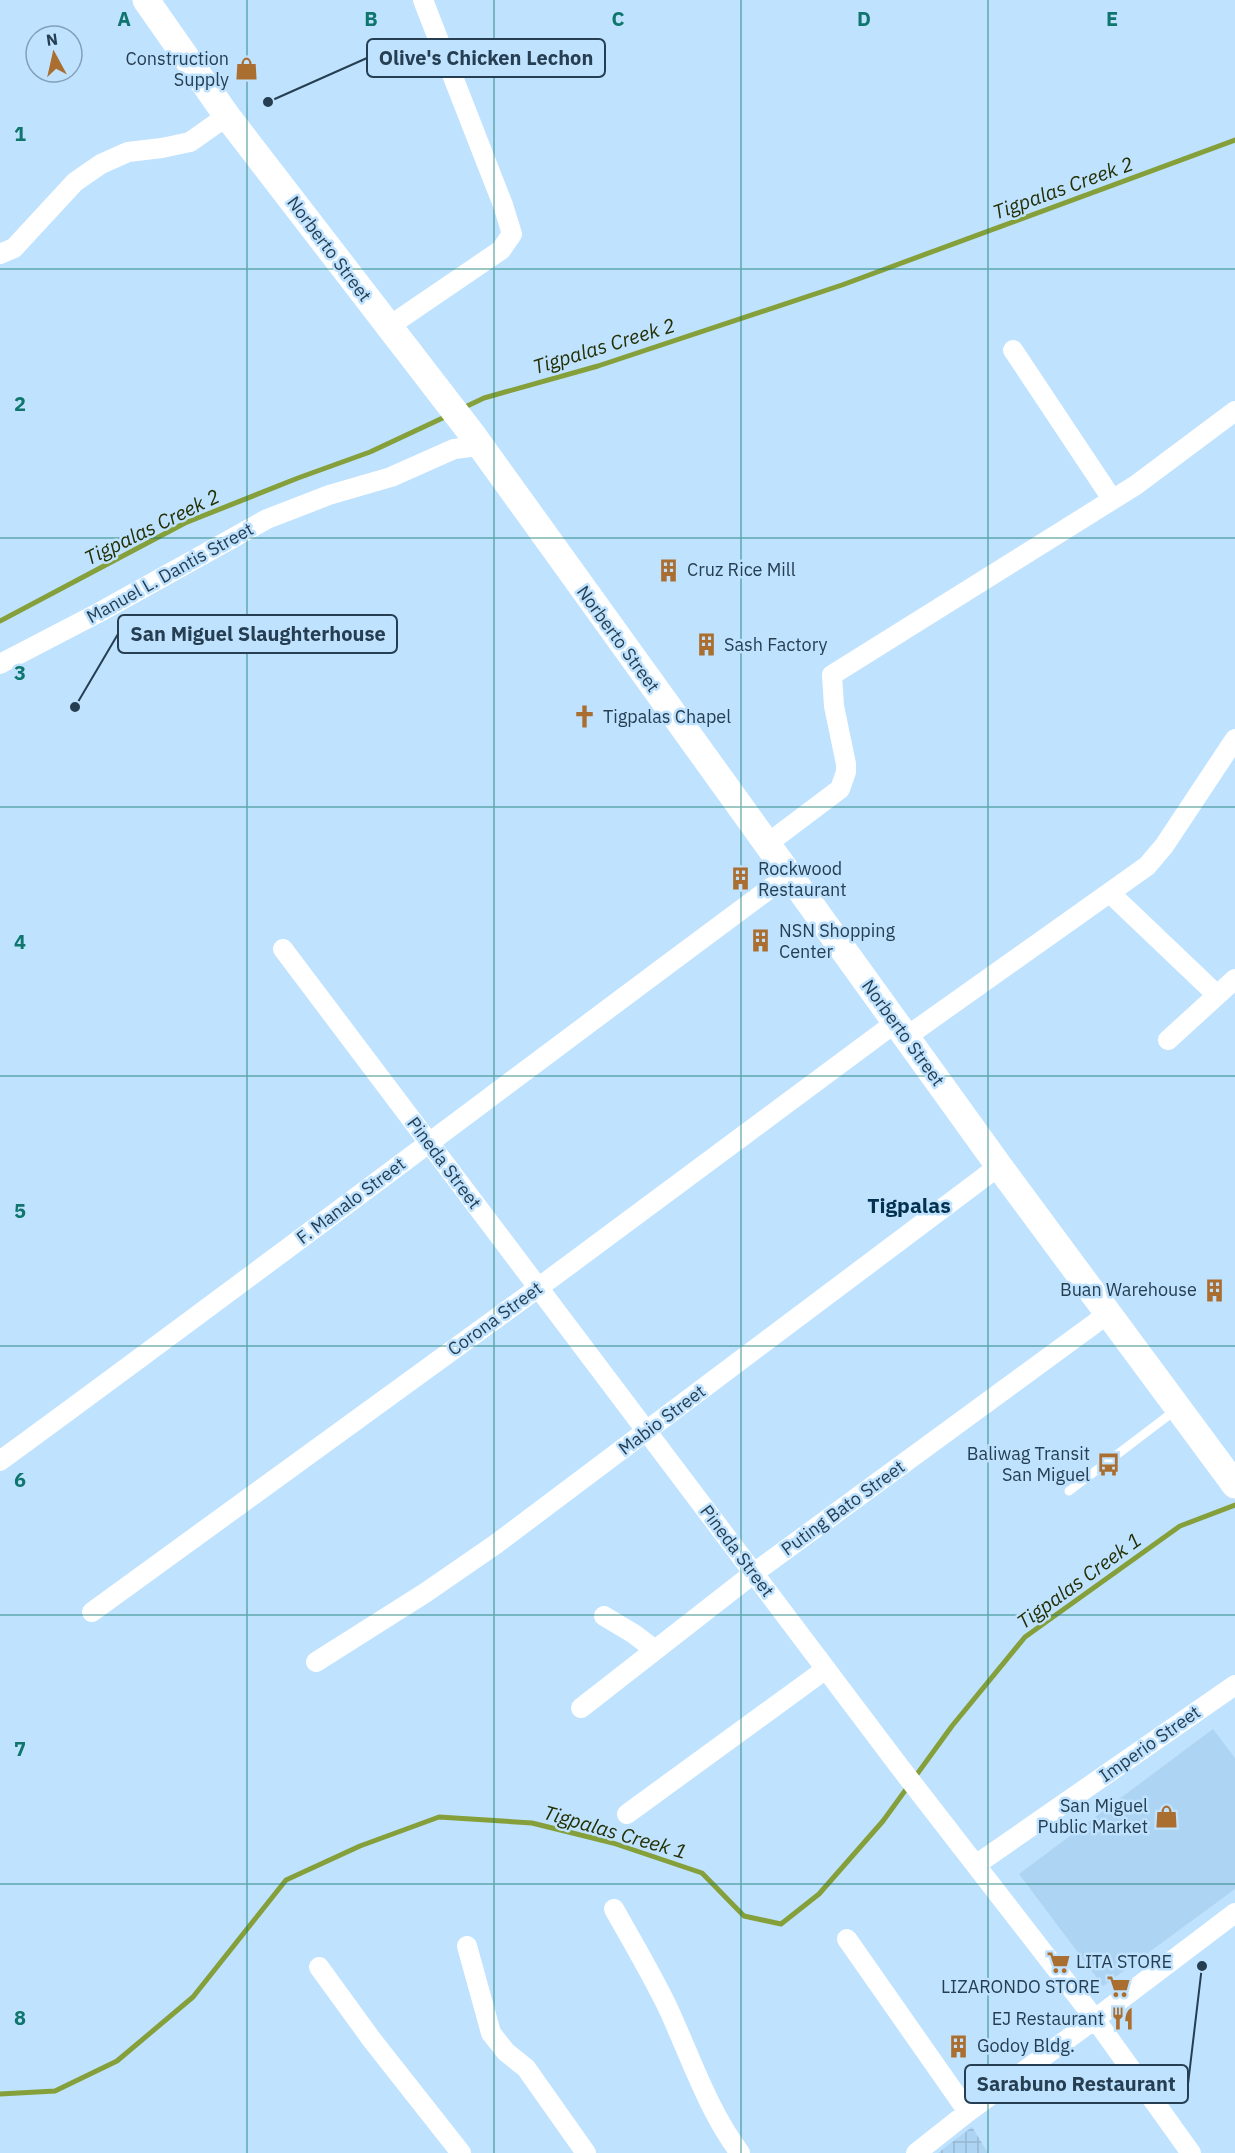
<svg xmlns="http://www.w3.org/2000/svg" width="1235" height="2153" viewBox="0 0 1235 2153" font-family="'IBM Plex Sans',sans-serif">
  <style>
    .built { fill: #aed4f3 }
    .industrial { fill: url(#industrial-grid) }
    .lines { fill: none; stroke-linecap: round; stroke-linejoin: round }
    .stream { stroke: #85a03a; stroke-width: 5 }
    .service { stroke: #fff; stroke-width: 9 }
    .minor { stroke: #fff; stroke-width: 20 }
    .secondary { stroke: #fff; stroke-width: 27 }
    .grid { fill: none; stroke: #0f766e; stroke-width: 1.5; stroke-opacity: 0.55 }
    .labels { text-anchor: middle; stroke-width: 5; stroke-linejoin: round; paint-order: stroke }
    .poi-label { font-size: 18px; fill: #263e51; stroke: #bfe2fe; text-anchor: start }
    .street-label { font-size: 18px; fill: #263e51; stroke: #bfe2fe }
    .water-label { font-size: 20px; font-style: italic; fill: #242f03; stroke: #bfe2fe }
    .quarter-label { font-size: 21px; font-weight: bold; fill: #02324f; stroke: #bfe2fe }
    .grid-label { font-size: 20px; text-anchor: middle; font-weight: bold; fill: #0f766e; stroke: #bfe2fe; stroke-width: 5; stroke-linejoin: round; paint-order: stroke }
    .leader { fill: none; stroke: #263e51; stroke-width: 2 }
    .callout-dot { fill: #263e51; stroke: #bfe2fe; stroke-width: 2 }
    .callout { fill: #bfe2fe; stroke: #263e51; stroke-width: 2 }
    .callout-label { font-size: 20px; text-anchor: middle; font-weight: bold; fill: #263e51 }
  </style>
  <defs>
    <pattern id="industrial-grid" width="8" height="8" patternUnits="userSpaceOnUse" patternTransform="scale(1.5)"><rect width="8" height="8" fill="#aed4f3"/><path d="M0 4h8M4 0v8" fill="none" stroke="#96b7d2"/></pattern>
  </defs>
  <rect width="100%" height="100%" fill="#bfe2fe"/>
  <!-- built -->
  <path class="built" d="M1213 1729 1235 1758V1889L1103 1986 1019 1874Z"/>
  <!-- industrial -->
  <path class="industrial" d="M972 2127 988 2153H938Z"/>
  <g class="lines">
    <!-- stream -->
    <path class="stream" d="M463 408 484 398 598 366 842 285 1235 140
      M0 621 185 523 298 478 370 452 447 416
      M0 2094 55 2091 117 2061 193 1997 286 1880 360 1846 439 1817 532 1823 613 1843 702 1873 744 1916 781 1924 819 1894 883 1821 952 1726 1025 1637 1180 1526 1235 1505"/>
    <!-- service -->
    <path class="service" d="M1069 1491 1177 1409"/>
    <!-- minor -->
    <path class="minor" d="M0 254 14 248 75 182 101 164 128 152 162 148 190 142 227 116
      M388 327 501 250 512 234 503 205 423 0
      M1013 350 1112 499
      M0 664 100 612 267 519 329 495 391 477 454 449 479 446
      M767 844 840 789 846 772V764L834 706 832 675 1136 485 1235 411
      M1110 893 1217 995
      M283 949 899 1766 1095 2019 1191 2153
      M906 1037 1147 866 1164 846 1235 739
      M1168 1040 1235 979
      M0 1461C264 1268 525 1070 788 875
      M92 1612 538 1288 895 1023
      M604 1616 634 1634 655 1650
      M316 1662 425 1593 496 1544 999 1166
      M581 1708 754 1573 1109 1313
      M627 1814 826 1669
      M977 1864 1235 1685
      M614 1909C632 1941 651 1973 667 2006 690 2055 707 2109 740 2153
      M847 1939 968 2112
      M467 1946 491 2033 506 2052 526 2068 586 2153
      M319 1967 372 2040 461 2153
      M916 2153 968 2112 1095 2019 1235 1913"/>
    <!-- secondary -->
    <path class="secondary" d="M146 0 227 116 472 434 999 1166 1235 1485"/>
  </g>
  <!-- grid -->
  <path class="grid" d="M247 0V2153M494 0V2153M741 0V2153M988 0V2153M0 269H1235M0 538H1235M0 807H1235M0 1076H1235M0 1346H1235M0 1615H1235M0 1884H1235"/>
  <!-- icons -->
  <defs>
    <symbol id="shop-bare" viewBox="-9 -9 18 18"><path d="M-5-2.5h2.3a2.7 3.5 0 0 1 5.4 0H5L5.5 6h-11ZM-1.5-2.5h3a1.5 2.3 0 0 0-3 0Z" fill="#ab6e31" stroke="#bfe2fe" stroke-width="2.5" paint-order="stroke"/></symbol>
    <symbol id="building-bare" viewBox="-9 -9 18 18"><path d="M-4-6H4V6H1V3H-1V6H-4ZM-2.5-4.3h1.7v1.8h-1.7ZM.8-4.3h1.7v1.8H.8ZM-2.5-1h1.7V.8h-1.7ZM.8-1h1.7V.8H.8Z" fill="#ab6e31" stroke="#bfe2fe" stroke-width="2.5" paint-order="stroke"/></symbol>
    <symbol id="church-bare" viewBox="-9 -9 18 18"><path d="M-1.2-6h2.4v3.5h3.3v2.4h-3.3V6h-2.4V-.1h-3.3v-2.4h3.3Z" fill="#ab6e31" stroke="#bfe2fe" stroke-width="2.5" paint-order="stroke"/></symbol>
    <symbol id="bus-bare" viewBox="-9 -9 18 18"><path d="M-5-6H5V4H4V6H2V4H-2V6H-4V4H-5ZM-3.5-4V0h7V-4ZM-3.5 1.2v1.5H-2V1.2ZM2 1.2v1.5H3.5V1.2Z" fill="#ab6e31" stroke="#bfe2fe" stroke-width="2.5" paint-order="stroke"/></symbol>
    <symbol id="supermarket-bare" viewBox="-9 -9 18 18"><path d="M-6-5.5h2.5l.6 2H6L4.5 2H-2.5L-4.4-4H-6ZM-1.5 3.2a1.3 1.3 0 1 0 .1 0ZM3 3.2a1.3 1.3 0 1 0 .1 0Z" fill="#ab6e31" stroke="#bfe2fe" stroke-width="2.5" paint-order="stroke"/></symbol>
    <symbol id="restaurant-bare" viewBox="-9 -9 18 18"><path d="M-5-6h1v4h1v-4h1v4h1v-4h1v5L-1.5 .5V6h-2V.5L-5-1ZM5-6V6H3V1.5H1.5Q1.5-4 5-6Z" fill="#ab6e31" stroke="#bfe2fe" stroke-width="2.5" paint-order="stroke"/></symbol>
  </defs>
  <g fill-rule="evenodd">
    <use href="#shop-bare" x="230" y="52" width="33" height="33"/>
    <use href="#building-bare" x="652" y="554" width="33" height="33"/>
    <use href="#building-bare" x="690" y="628" width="33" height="33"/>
    <use href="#church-bare" x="568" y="700" width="33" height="33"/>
    <use href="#building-bare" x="724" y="862" width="33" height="33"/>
    <use href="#building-bare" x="744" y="924" width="33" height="33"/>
    <use href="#building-bare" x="1198" y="1274" width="33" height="33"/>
    <use href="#bus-bare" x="1092" y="1448" width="33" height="33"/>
    <use href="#shop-bare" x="1150" y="1800" width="33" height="33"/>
    <use href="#supermarket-bare" x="1042" y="1946" width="33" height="33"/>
    <use href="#supermarket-bare" x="1102" y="1970" width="33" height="33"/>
    <use href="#restaurant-bare" x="1106" y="2002" width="33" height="33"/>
    <use href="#building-bare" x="942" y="2030" width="33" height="33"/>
  </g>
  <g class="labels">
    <!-- poi labels -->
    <g class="poi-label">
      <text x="229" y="65" text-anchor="end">Construction<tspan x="229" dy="21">Supply</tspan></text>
      <text x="687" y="576">Cruz Rice Mill</text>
      <text x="724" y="651">Sash Factory</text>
      <text x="603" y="723">Tigpalas Chapel</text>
      <text x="758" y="875">Rockwood<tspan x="758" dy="21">Restaurant</tspan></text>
      <text x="779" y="937">NSN Shopping<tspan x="779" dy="21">Center</tspan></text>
      <text x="1197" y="1296" text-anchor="end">Buan Warehouse</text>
      <text x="1090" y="1460" text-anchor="end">Baliwag Transit<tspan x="1090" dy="21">San Miguel</tspan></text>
      <text x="1148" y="1812" text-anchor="end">San Miguel<tspan x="1148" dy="21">Public Market</tspan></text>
      <text x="1076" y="1968">LITA STORE</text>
      <text x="1100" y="1993" text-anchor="end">LIZARONDO STORE</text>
      <text x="1104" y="2025" text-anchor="end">EJ Restaurant</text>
      <text x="977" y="2052">Godoy Bldg.</text>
    </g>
    <!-- street labels -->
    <g class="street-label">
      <text transform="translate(329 249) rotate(53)" y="6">Norberto Street</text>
      <text transform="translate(170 573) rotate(-29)" y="6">Manuel L. Dantis Street</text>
      <text transform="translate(618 639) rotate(54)" y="6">Norberto Street</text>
      <text transform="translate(903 1033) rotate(54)" y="6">Norberto Street</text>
      <text transform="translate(444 1163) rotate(53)" y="6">Pineda Street</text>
      <text transform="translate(351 1201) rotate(-37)" y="6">F. Manalo Street</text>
      <text transform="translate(495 1319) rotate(-36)" y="6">Corona Street</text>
      <text transform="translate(662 1420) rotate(-37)" y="6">Mabio Street</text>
      <text transform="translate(843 1508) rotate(-36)" y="6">Puting Bato Street</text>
      <text transform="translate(737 1551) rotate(53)" y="6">Pineda Street</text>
      <text transform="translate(1150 1744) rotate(-35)" y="6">Imperio Street</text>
    </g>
    <!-- water labels -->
    <g class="water-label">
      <text transform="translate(1063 188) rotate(-20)" y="7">Tigpalas Creek 2</text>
      <text transform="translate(604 346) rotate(-17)" y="7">Tigpalas Creek 2</text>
      <text transform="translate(152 527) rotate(-26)" y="7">Tigpalas Creek 2</text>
      <text transform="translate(1079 1581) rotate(-36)" y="7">Tigpalas Creek 1</text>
      <text transform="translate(615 1832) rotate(16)" y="7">Tigpalas Creek 1</text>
    </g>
    <!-- quarter labels -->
    <g class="quarter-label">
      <text x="909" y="1213">Tigpalas</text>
    </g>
  </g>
  <g class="grid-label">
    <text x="124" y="26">A</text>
    <text x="371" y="26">B</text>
    <text x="618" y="26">C</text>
    <text x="864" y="26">D</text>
    <text x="1112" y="26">E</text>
    <text x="20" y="141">1</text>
    <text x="20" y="411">2</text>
    <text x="20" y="680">3</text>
    <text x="20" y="949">4</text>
    <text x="20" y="1218">5</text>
    <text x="20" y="1487">6</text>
    <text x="20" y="1756">7</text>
    <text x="20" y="2025">8</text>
  </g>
  <!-- callouts -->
  <path class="leader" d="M268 102L367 58M75 707L118 634M1202 1966L1188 2084"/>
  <g class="callout-dot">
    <circle cx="268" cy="102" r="6"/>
    <circle cx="75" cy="707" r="6"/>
    <circle cx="1202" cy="1966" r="6"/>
  </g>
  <g class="callout">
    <rect x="367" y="39" width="238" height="38" rx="6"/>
    <rect x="118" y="615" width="279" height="38" rx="6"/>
    <rect x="965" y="2065" width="223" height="38" rx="6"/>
  </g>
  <g class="callout-label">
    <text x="486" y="65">Olive's Chicken Lechon</text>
    <text x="258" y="641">San Miguel Slaughterhouse</text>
    <text x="1076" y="2091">Sarabuno Restaurant</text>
  </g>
  <!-- north arrow -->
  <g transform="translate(54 54) rotate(352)"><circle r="28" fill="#bfe2fe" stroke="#82a0b9" stroke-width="1.5"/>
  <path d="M0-4.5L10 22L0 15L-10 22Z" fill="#ab6e31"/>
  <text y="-9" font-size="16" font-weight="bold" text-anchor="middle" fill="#263e51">N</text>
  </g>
</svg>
